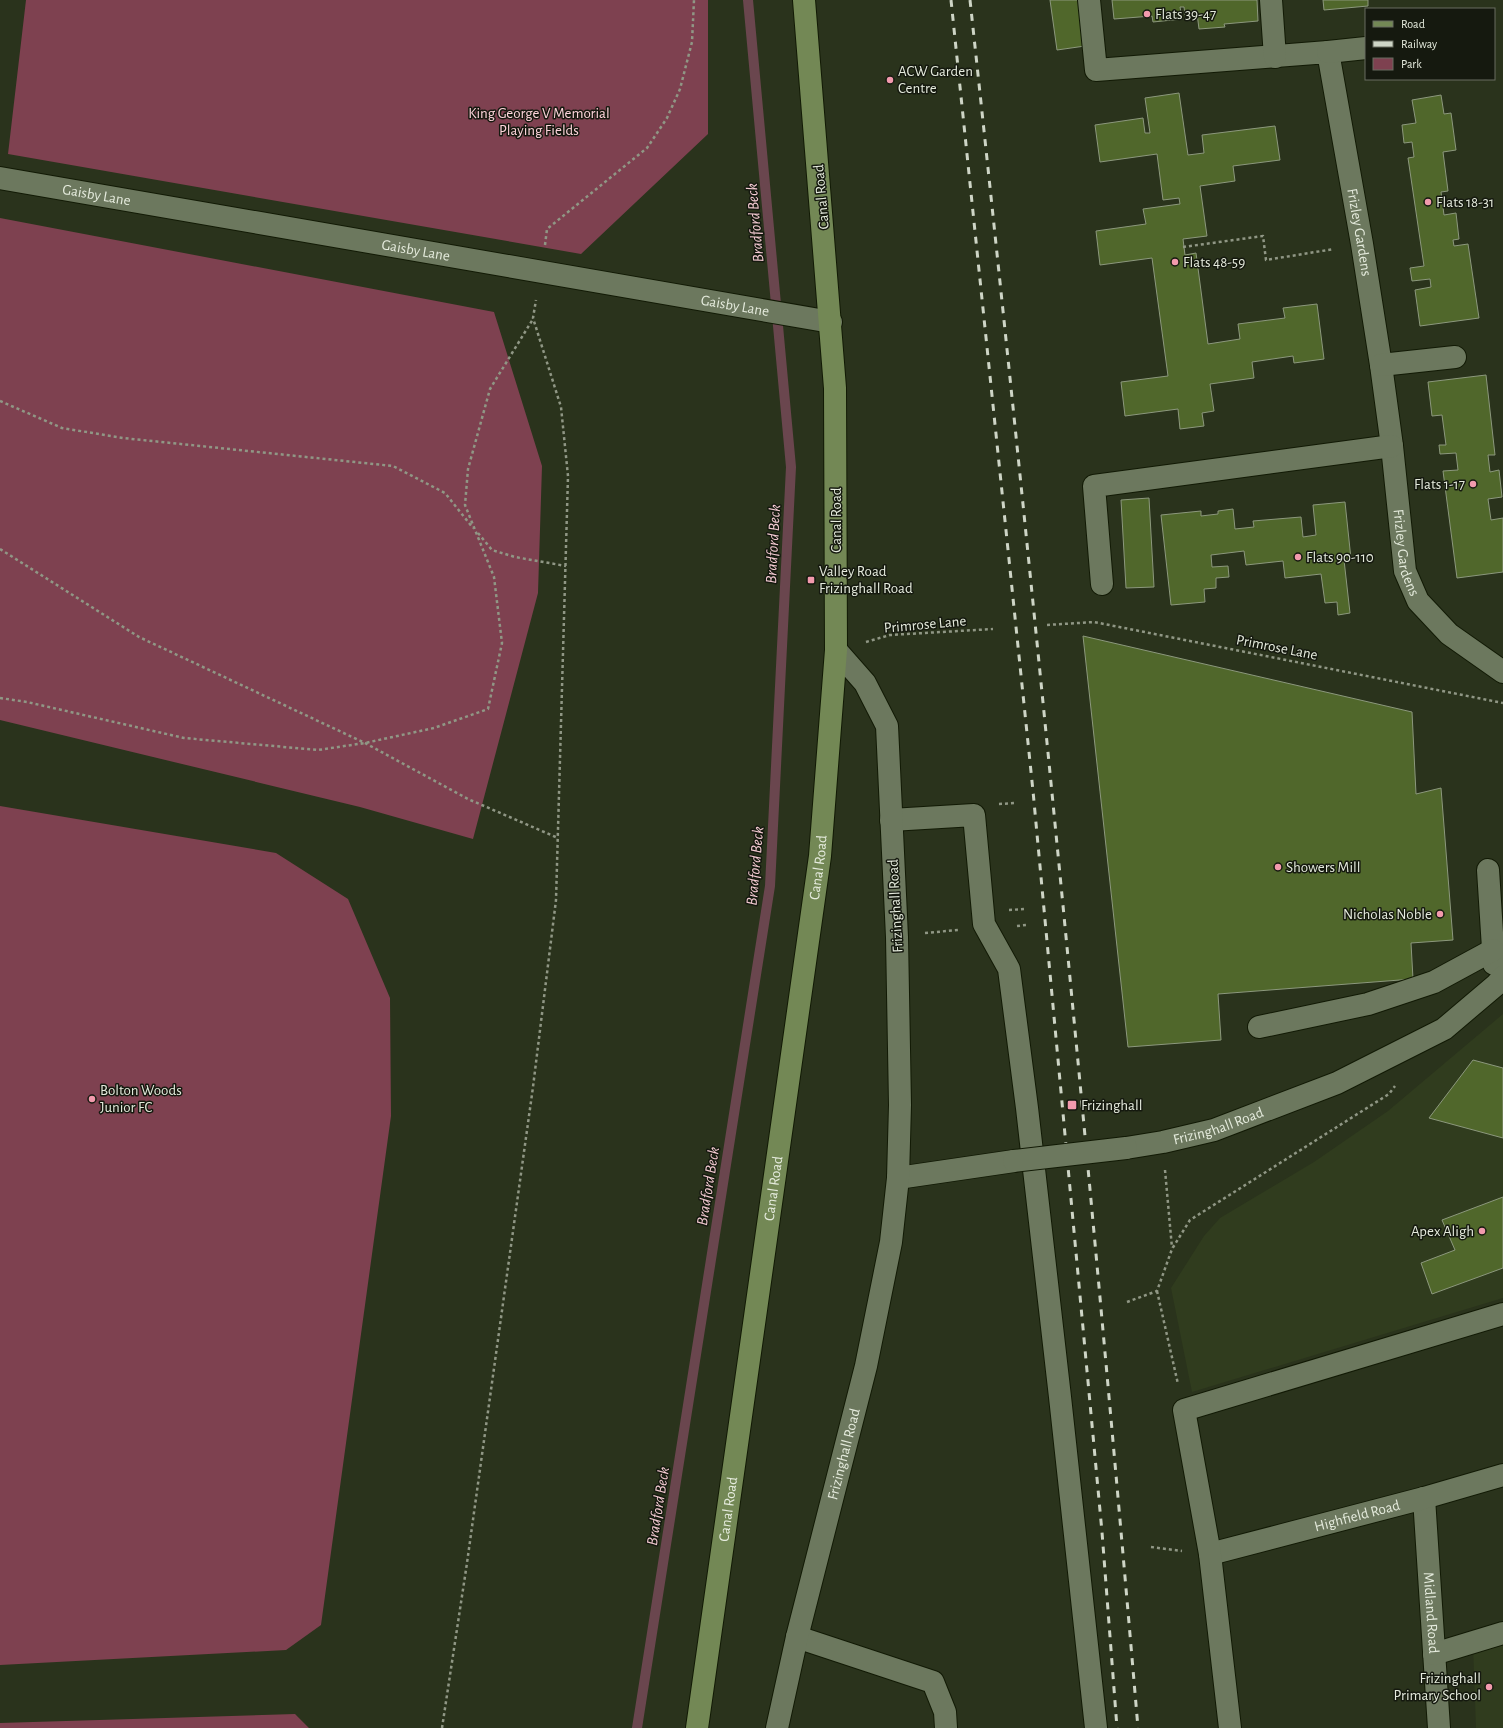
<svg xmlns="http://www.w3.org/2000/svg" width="1503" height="1728" viewBox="0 0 1503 1728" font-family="'Alegreya Sans',sans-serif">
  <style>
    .built { fill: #303c1e }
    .green { fill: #7e4150 }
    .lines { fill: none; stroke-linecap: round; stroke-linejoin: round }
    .stream { stroke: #6a464e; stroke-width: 10 }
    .building { fill: #50672b; stroke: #8c987d }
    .minor-casing { stroke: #121a05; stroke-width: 24 }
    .major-casing { stroke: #121a05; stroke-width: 24 }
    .path { stroke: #909785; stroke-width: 2.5; stroke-dasharray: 3 3; stroke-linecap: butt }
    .minor { stroke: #6c785e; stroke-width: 22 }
    .major { stroke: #738855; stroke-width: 22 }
    .rail { stroke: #ced5c6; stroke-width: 3; stroke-dasharray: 7 7; stroke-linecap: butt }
    .minor-bridge-casing { stroke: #121a05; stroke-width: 24; stroke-linecap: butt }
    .minor-bridge { stroke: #6c785e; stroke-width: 22 }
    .poi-dot { fill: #f29aad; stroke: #15190f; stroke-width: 1.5 }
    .labels { text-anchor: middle; stroke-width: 3; stroke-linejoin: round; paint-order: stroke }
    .poi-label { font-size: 15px; fill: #e5ebdd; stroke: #15190f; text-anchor: start }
    .park-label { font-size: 15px; fill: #fed4db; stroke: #15190f }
    .street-label { font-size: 15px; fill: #e5ebdd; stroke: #15190f }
    .water-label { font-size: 16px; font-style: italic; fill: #f4cbd2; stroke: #15190f }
  </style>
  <rect width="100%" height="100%" fill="#2a331c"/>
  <!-- built -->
  <path class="built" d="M1503 1014V1298L1192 1392 1171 1288 1204 1236 1220 1218 1314 1162 1388 1111Z
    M1503 1636V1728H1476L1473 1645Z"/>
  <!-- green -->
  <path class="green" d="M26 0H708V134L581 254 8 154Z
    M0 218 494 312 542 466 538 593 473 839 360 807 0 720Z
    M0 806 276 853 348 899 390 998 391 1116 321 1625 286 1650 0 1665Z
    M295 1714 309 1728H0V1723Z"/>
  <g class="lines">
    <!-- stream -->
    <path class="stream" d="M637 1728 770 886 791 467 748 0"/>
  </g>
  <!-- building -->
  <path class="building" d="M1050 0H1079L1085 46 1057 50Z
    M1112 0H1257L1258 21 1224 24 1225 27 1199 29 1197 13 1185 15 1184 7H1180L1182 19 1153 22 1152 16 1114 19Z
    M1323 0H1368V6L1324 10Z
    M1179 93 1188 155 1204 153 1202 135 1275 126 1280 160 1233 166 1235 181 1200 186 1207 236 1183 239 1185 255 1196 253 1208 344 1240 339 1238 324 1285 318 1283 308 1317 304 1324 359 1294 363 1293 356 1252 362 1254 378 1210 384 1214 411 1202 413 1204 426 1180 429 1178 409 1125 416 1121 382 1168 376 1152 258 1100 265 1096 231 1146 224 1143 209 1180 204 1179 198 1163 200 1157 154 1100 162 1095 125 1143 118 1145 133H1150L1145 98Z
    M1441 95 1444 114 1451 113 1456 150 1443 152 1448 191 1441 192 1444 215 1456 213 1459 239 1453 240 1454 246 1468 244 1479 318 1420 326 1415 290 1431 287 1430 279 1412 281 1410 268 1424 266 1408 158 1414 157 1412 142 1404 143 1402 125 1416 123 1412 100Z
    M1486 375 1495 455H1488L1490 472 1499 470 1502 497 1488 499 1491 520 1503 518V572L1457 578 1443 471 1458 470 1456 453 1440 454 1439 445H1446L1442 415 1432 416 1428 382Z
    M1149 498 1154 587 1126 588 1121 500Z
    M1345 502 1351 559 1344 560 1350 613 1338 615 1337 602 1325 603 1321 574 1285 578 1283 561 1246 565 1244 551 1211 555 1212 567 1228 566 1229 577 1216 578V588L1204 589 1205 602 1171 605 1161 515 1201 511V516L1218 514V511L1233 509 1235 529 1254 527 1253 521 1301 517 1303 537 1316 535 1313 505Z
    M1083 636 1412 712 1416 794 1441 788 1453 940 1411 943 1413 979 1218 994 1221 1040 1128 1047Z
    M1473 1060 1503 1068V1138L1429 1118Z
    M1503 1197V1268L1432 1294 1421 1263 1455 1250 1442 1220Z"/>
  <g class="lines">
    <defs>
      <g id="minor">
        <path id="s1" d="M1089 0 1096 70 1328 52 1362 244 1381 365 1392 446 1405 571 1418 601 1449 634 1503 672"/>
        <path d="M1271 0 1275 57"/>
        <path d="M1328 52 1366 48"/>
        <path id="s2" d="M0 178 831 322"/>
        <path d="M1381 365 1455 357"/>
        <path d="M1102 584 1094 486 1392 446"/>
        <path d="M891 820 974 815 984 924 1009 969 1027 1108 1060 1397 1096 1728"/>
        <path d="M1488 870 1494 964"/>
        <path d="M1259 1027 1368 1004 1434 982 1493 950"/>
        <path id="s3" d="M1126 1148 1163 1142 1214 1130 1337 1083 1444 1029 1496 985 1503 977"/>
        <path d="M898 1178 1014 1161"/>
        <path id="s4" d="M1424 1498 1439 1728"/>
        <path id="s5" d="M1210 1554 1424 1498 1503 1475"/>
        <path d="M797 1637 933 1682 945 1712 946 1728"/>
        <path d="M1434 1654 1503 1633"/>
        <path id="s6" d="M777 1728 797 1637 866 1366 891 1242 898 1178 900 1105 897 937 887 726 865 683 836 650"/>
        <path d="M1230 1728 1210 1554 1184 1410 1503 1314"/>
      </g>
      <g id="major">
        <path id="s7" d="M697 1728 820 856 836 650 835 388 804 0"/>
      </g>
    </defs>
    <!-- minor casing -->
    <use href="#minor" class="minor-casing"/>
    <!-- major casing -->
    <use href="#major" class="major-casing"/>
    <!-- path -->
    <path class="path" d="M545 245 547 229 647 148 667 118 680 89 692 42 694 0
      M1183 247 1263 236 1266 260 1334 249
      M0 401 62 428 123 438 393 466 445 493 473 528
      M478 533 492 550 515 557 566 566
      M0 549 139 637 365 743 468 799 558 838
      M1047 625 1094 622 1503 703
      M866 642 890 635 993 629
      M0 698 27 702 184 738 318 750 365 743 434 728 488 709 502 643 494 577 465 505 468 469 490 389 533 319
      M999 804 1016 803
      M1009 910 1025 909
      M1017 926 1026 925
      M925 933 958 930
      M1165 1170 1172 1248
      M1157 1291 1178 1384
      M1127 1302 1157 1291 1172 1249 1190 1220 1389 1094 1395 1086
      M1151 1547 1182 1551
      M442 1728 467 1563 533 1087 556 900 568 476 561 407 533 318 536 300"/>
    <!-- minor -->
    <use href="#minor" class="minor"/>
    <!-- major -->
    <use href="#major" class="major"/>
    <!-- rail -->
    <path class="rail" d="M951 0 1033 791 1102 1532 1117 1728
      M970 0C1032 575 1089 1151 1138 1728"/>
    <defs>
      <path id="minor-bridge" d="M1014 1161 1126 1148"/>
    </defs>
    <!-- minor-bridge casing -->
    <use href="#minor-bridge" class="minor-bridge-casing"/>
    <!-- minor-bridge -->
    <use href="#minor-bridge" class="minor-bridge"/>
  </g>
  <!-- markers -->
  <g class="poi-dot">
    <circle cx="1147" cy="14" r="4"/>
    <circle cx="890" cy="80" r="4"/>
    <circle cx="1428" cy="202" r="4"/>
    <circle cx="1175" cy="262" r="4"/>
    <circle cx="1473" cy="484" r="4"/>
    <circle cx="1298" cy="557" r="4"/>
    <rect x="807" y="576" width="8" height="8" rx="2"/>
    <circle cx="1278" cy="867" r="4"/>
    <circle cx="1440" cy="914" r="4"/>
    <circle cx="92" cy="1099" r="4"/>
    <rect x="1067" y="1100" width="10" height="10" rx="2"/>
    <circle cx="1482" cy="1231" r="4"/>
    <circle cx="1489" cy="1687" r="4"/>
  </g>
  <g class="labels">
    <!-- poi labels -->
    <g class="poi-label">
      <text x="1155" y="19">Flats 39-47</text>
      <text x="898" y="76">ACW Garden<tspan x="898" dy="17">Centre</tspan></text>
      <text x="1436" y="207">Flats 18-31</text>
      <text x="1183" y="267">Flats 48-59</text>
      <text x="1465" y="489" text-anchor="end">Flats 1-17</text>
      <text x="1306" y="562">Flats 90-110</text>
      <text x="819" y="576">Valley Road<tspan x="819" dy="17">Frizinghall Road</tspan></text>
      <text x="1286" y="872">Showers Mill</text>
      <text x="1432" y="919" text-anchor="end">Nicholas Noble</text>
      <text x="100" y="1095">Bolton Woods<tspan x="100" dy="17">Junior FC</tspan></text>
      <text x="1081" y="1110">Frizinghall</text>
      <text x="1474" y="1236" text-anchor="end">Apex Aligh</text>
      <text x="1481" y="1683" text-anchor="end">Frizinghall<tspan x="1481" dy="17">Primary School</tspan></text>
    </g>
    <!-- park labels -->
    <g class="park-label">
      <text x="539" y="118">King George V Memorial<tspan x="539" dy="17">Playing Fields</tspan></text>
    </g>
    <!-- street labels -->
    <g class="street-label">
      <text dy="5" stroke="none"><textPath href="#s2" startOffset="98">Gaisby Lane</textPath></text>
      <text transform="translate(821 197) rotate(-95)" y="5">Canal Road</text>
      <text dy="5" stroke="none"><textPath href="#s1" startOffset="486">Frizley Gardens</textPath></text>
      <text dy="5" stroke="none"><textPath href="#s2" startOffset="422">Gaisby Lane</textPath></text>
      <text dy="5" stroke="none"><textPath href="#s2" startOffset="746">Gaisby Lane</textPath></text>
      <text transform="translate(836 520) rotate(-90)" y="5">Canal Road</text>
      <text dy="5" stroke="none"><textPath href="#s1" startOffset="810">Frizley Gardens</textPath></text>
      <text transform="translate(925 624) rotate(-5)" y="5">Primrose Lane</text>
      <text transform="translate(1277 647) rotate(11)" y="5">Primrose Lane</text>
      <text dy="5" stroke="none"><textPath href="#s7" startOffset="869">Canal Road</textPath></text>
      <text transform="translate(895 906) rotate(-93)" y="5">Frizinghall Road</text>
      <text dy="5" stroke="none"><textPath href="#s3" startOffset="95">Frizinghall Road</textPath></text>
      <text dy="5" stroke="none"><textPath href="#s7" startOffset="545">Canal Road</textPath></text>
      <text dy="5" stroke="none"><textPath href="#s6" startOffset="282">Frizinghall Road</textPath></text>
      <text dy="5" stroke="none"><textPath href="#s7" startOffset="221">Canal Road</textPath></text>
      <text dy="5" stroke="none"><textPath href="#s5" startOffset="152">Highfield Road</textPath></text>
      <text dy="5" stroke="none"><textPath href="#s4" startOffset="115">Midland Road</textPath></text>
    </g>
    <!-- water labels -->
    <g class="water-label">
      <text transform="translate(754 223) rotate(-95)" y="6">Bradford Beck</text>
      <text transform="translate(772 544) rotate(-87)" y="6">Bradford Beck</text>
      <text transform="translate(754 866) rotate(-85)" y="6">Bradford Beck</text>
      <text transform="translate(707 1186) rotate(-81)" y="6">Bradford Beck</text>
      <text transform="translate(657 1506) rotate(-81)" y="6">Bradford Beck</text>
    </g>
  </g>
  <!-- legend -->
  <rect x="1365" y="8" width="130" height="72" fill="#15190f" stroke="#686d61"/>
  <rect x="1373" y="21" width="20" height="6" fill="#738855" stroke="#686d61"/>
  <text x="1401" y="28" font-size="12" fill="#e5ebdd">Road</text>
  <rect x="1373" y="41" width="20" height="6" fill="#ced5c6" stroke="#686d61"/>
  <text x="1401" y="48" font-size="12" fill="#e5ebdd">Railway</text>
  <rect x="1373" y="58" width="20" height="12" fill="#7e4150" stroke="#686d61"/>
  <text x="1401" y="68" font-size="12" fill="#e5ebdd">Park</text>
</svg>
